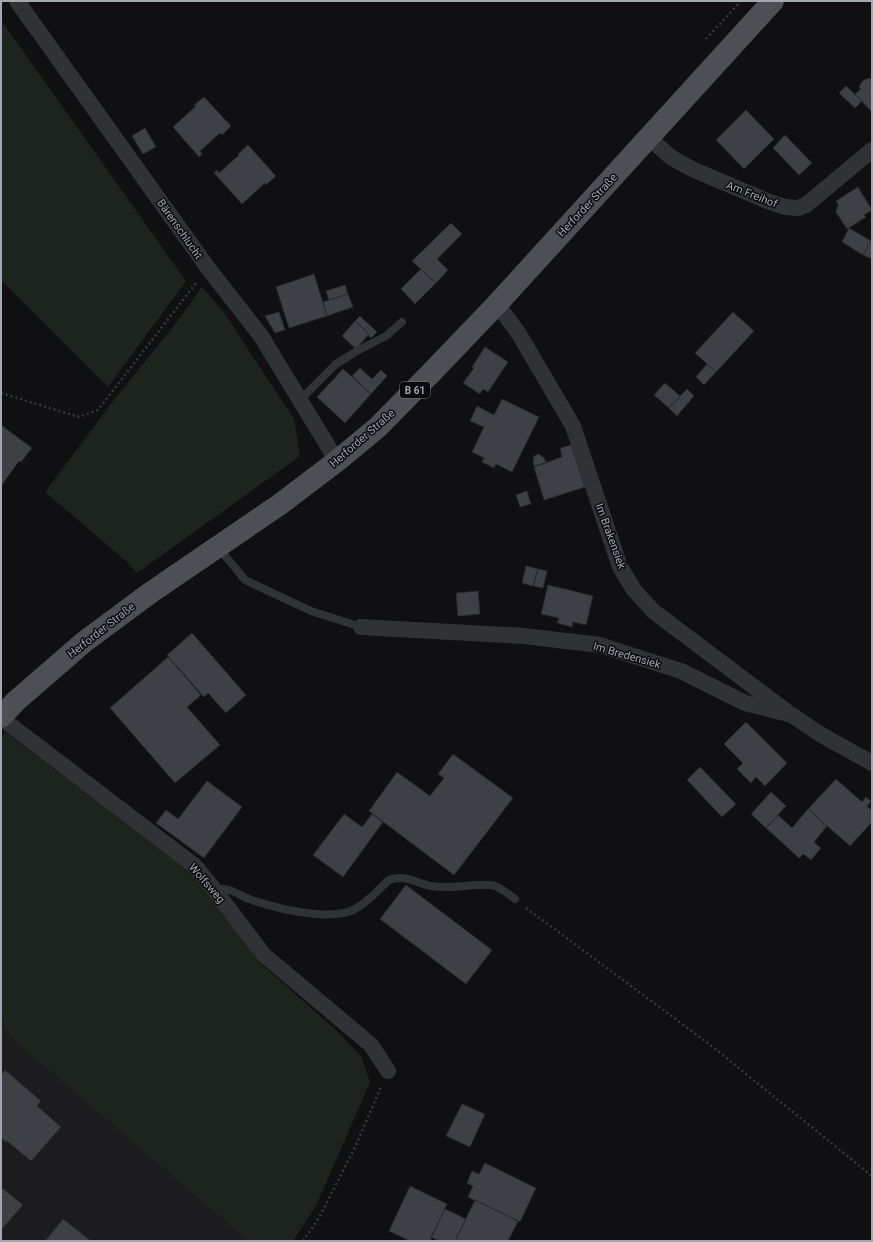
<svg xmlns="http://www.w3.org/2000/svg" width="873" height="1242" viewBox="0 0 873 1242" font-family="Roboto,sans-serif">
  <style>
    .built { fill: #1c1c1f }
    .green { fill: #1d241e }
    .building { fill: #3f4045; stroke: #2a2a2e }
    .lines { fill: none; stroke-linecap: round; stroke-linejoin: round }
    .path { stroke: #37393d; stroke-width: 2.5; stroke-dasharray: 2 3; stroke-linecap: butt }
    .service { stroke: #313236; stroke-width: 8 }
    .minor { stroke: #313236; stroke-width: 16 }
    .primary { stroke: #4e4f55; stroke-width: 22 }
    .labels { text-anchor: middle; stroke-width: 3; stroke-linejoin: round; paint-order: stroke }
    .shield { fill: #0b0b0d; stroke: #757880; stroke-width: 1 }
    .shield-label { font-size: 10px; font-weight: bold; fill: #a2a7b2 }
    .street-label { font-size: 11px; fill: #a2a7b2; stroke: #0b0b0d }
  </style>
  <rect width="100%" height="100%" fill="#101012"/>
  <!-- built -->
  <path class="built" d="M1 1019 10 1037 248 1241H1Z"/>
  <!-- green -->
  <path class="green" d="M1 20 186 281 108 387 1 280Z
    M202 287 223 311 294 419 300 456 137 573 127 562 45 492 117 396 173 327Z
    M5 732 190 871 207 890 259 962 338 1032 361 1056 370 1082 316 1206 293 1241H248L10 1037 1 1019V737Z"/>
  <!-- building -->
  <path class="building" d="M872 77V112L855 94 861 89 859 87 861 83 864 80 869 78 870 79Z
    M846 86 862 101 855 108 839 93Z
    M204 97 231 126 222 135 220 133 200 151 202 154 199 157 173 127 196 106 194 105Z
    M746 110 774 139 744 169 716 140Z
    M145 128 156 147 143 154 132 136Z
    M785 135 812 163 799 175 773 148Z
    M248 145 276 176 266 185 265 183 242 204 214 173 217 170 219 173 239 155 238 154Z
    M858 187 872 210 864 215 866 217 847 229 836 212 837 207 839 206 836 201Z
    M451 223 462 234 437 259 448 270 436 283 412 261Z
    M849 228 871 241 863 255 842 242Z
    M871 241H872V259L863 255Z
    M421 269 436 283 415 304 401 289Z
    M314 274 327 316 289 328 276 287Z
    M345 285 348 294 329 300 326 291Z
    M348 294 353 307 327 316 323 302Z
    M279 312 285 330 275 333 265 316Z
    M733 312 754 331 716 372 695 353Z
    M360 316 377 332 371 338 368 335 369 334 355 321Z
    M355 321 369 334 356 349 342 336Z
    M485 347 508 362 488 392 483 389 480 394 463 383 474 368 472 367Z
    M707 364 716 372 704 385 696 377Z
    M360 368 372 379 381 370 387 376 371 394 352 376Z
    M343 369 371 394 345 423 317 397Z
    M665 383 680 396 669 408 654 395Z
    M687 389 694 396 677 416 669 408Z
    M502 399 539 417 512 472 496 464 494 468 482 462 484 458 472 452 484 427 470 421 477 406 494 415Z
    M1 425 32 448 21 462 19 461 1 486Z
    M571 445 585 487 544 500 534 467 562 457 560 448Z
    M539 454 544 458 546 463 534 466 533 462 534 456Z
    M527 491 531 504 520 507 516 495Z
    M526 566 538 569 533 586 522 583Z
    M538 569 547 571 543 588 533 586Z
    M548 585 569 590 593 596 586 625 573 622 572 627 557 623 559 618 541 614Z
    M478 591 480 614 458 616 456 593Z
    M192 633 246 695 226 713 208 693 204 697 167 655Z
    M168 657 201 695 187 707 220 745 175 783 110 708Z
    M746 722 787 763 765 786 756 777 751 783 737 769 743 763 724 744Z
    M453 754 513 798 454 875 369 811 397 772 430 796 444 778 438 774Z
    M700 767 736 804 722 817 687 780Z
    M836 779 862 802 866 797 871 801 867 806 872 811V822L850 846 808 809Z
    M207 781 242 807 204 858 156 823 166 810 178 819Z
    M771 792 786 806 766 828 751 814Z
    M808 809 827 826 814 842 821 848 811 860 803 854 799 858 766 828 778 815 792 828Z
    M344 814 362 827 372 814 383 822 343 877 313 855Z
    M406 885 492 950 466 984 380 919Z
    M5 1070 41 1101 37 1106 61 1127 31 1161 7 1141 6 1142 1 1138V1075Z
    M462 1104 485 1114 470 1147 446 1136Z
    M485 1163 536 1188 520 1222 468 1197 473 1186 467 1183 472 1171 479 1174Z
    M410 1186 447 1204 430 1241H410L389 1231Z
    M1 1187 23 1205 1 1230Z
    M475 1200 518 1221 508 1241H455Z
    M445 1209 466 1219 455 1241H439L431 1237Z
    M63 1219 91 1241H45Z"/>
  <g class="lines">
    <!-- path -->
    <path class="path" d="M706 39 741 1
      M1 393 79 417 98 410 196 283
      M526 908 709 1044 872 1176
      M303 1241 319 1218 355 1147 381 1087"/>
    <!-- service -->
    <path class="service" d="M300 400 336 364 357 351 386 336 402 322
      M218 547 245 580 311 611 361 627
      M214 888C219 889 226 889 232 891 238 893 243 897 249 899 275 908 332 923 357 908 369 901 379 889 389 880 405 874 416 883 431 886 452 890 471 883 491 885 500 886 508 894 515 899"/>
    <!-- minor -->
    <path class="minor" d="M17 1 208 268 261 336 337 461
      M649 138 672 158 692 169 767 201 785 207 798 208 806 205 872 150
      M497 304 519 334 573 426 620 567 634 590 653 611 786 711
      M361 627 524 636 600 645 681 671 745 703 792 715 818 733 872 763
      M1 718 195 866 213 888 264 955 371 1045 388 1071"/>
    <!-- primary -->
    <path class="primary" d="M1 717 16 701 84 642 150 593 279 505 337 461 378 427 430 374 497 304 773 1"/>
  </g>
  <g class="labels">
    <!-- shield labels -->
    <rect class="shield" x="400" y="382" width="30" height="16" rx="3"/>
    <g class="shield-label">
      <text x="415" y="394">B 61</text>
    </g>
    <!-- street labels -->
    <g class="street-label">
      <text transform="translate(752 194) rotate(22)" y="4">Am Freihof</text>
      <text transform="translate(587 205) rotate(-47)" y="4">Herforder Straße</text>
      <text transform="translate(180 229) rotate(55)" y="4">Bärenschlucht</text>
      <text transform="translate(362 438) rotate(-41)" y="4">Herforder Straße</text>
      <text transform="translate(611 536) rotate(70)" y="4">Im Brakensiek</text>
      <text transform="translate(101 630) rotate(-38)" y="4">Herforder Straße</text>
      <text transform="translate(627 655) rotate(16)" y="4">Im Bredensiek</text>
      <text transform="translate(207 883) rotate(49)" y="4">Wolfsweg</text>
    </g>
  </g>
  <!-- border -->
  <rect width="873" height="1242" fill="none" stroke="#a2a7b2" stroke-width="4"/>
</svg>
